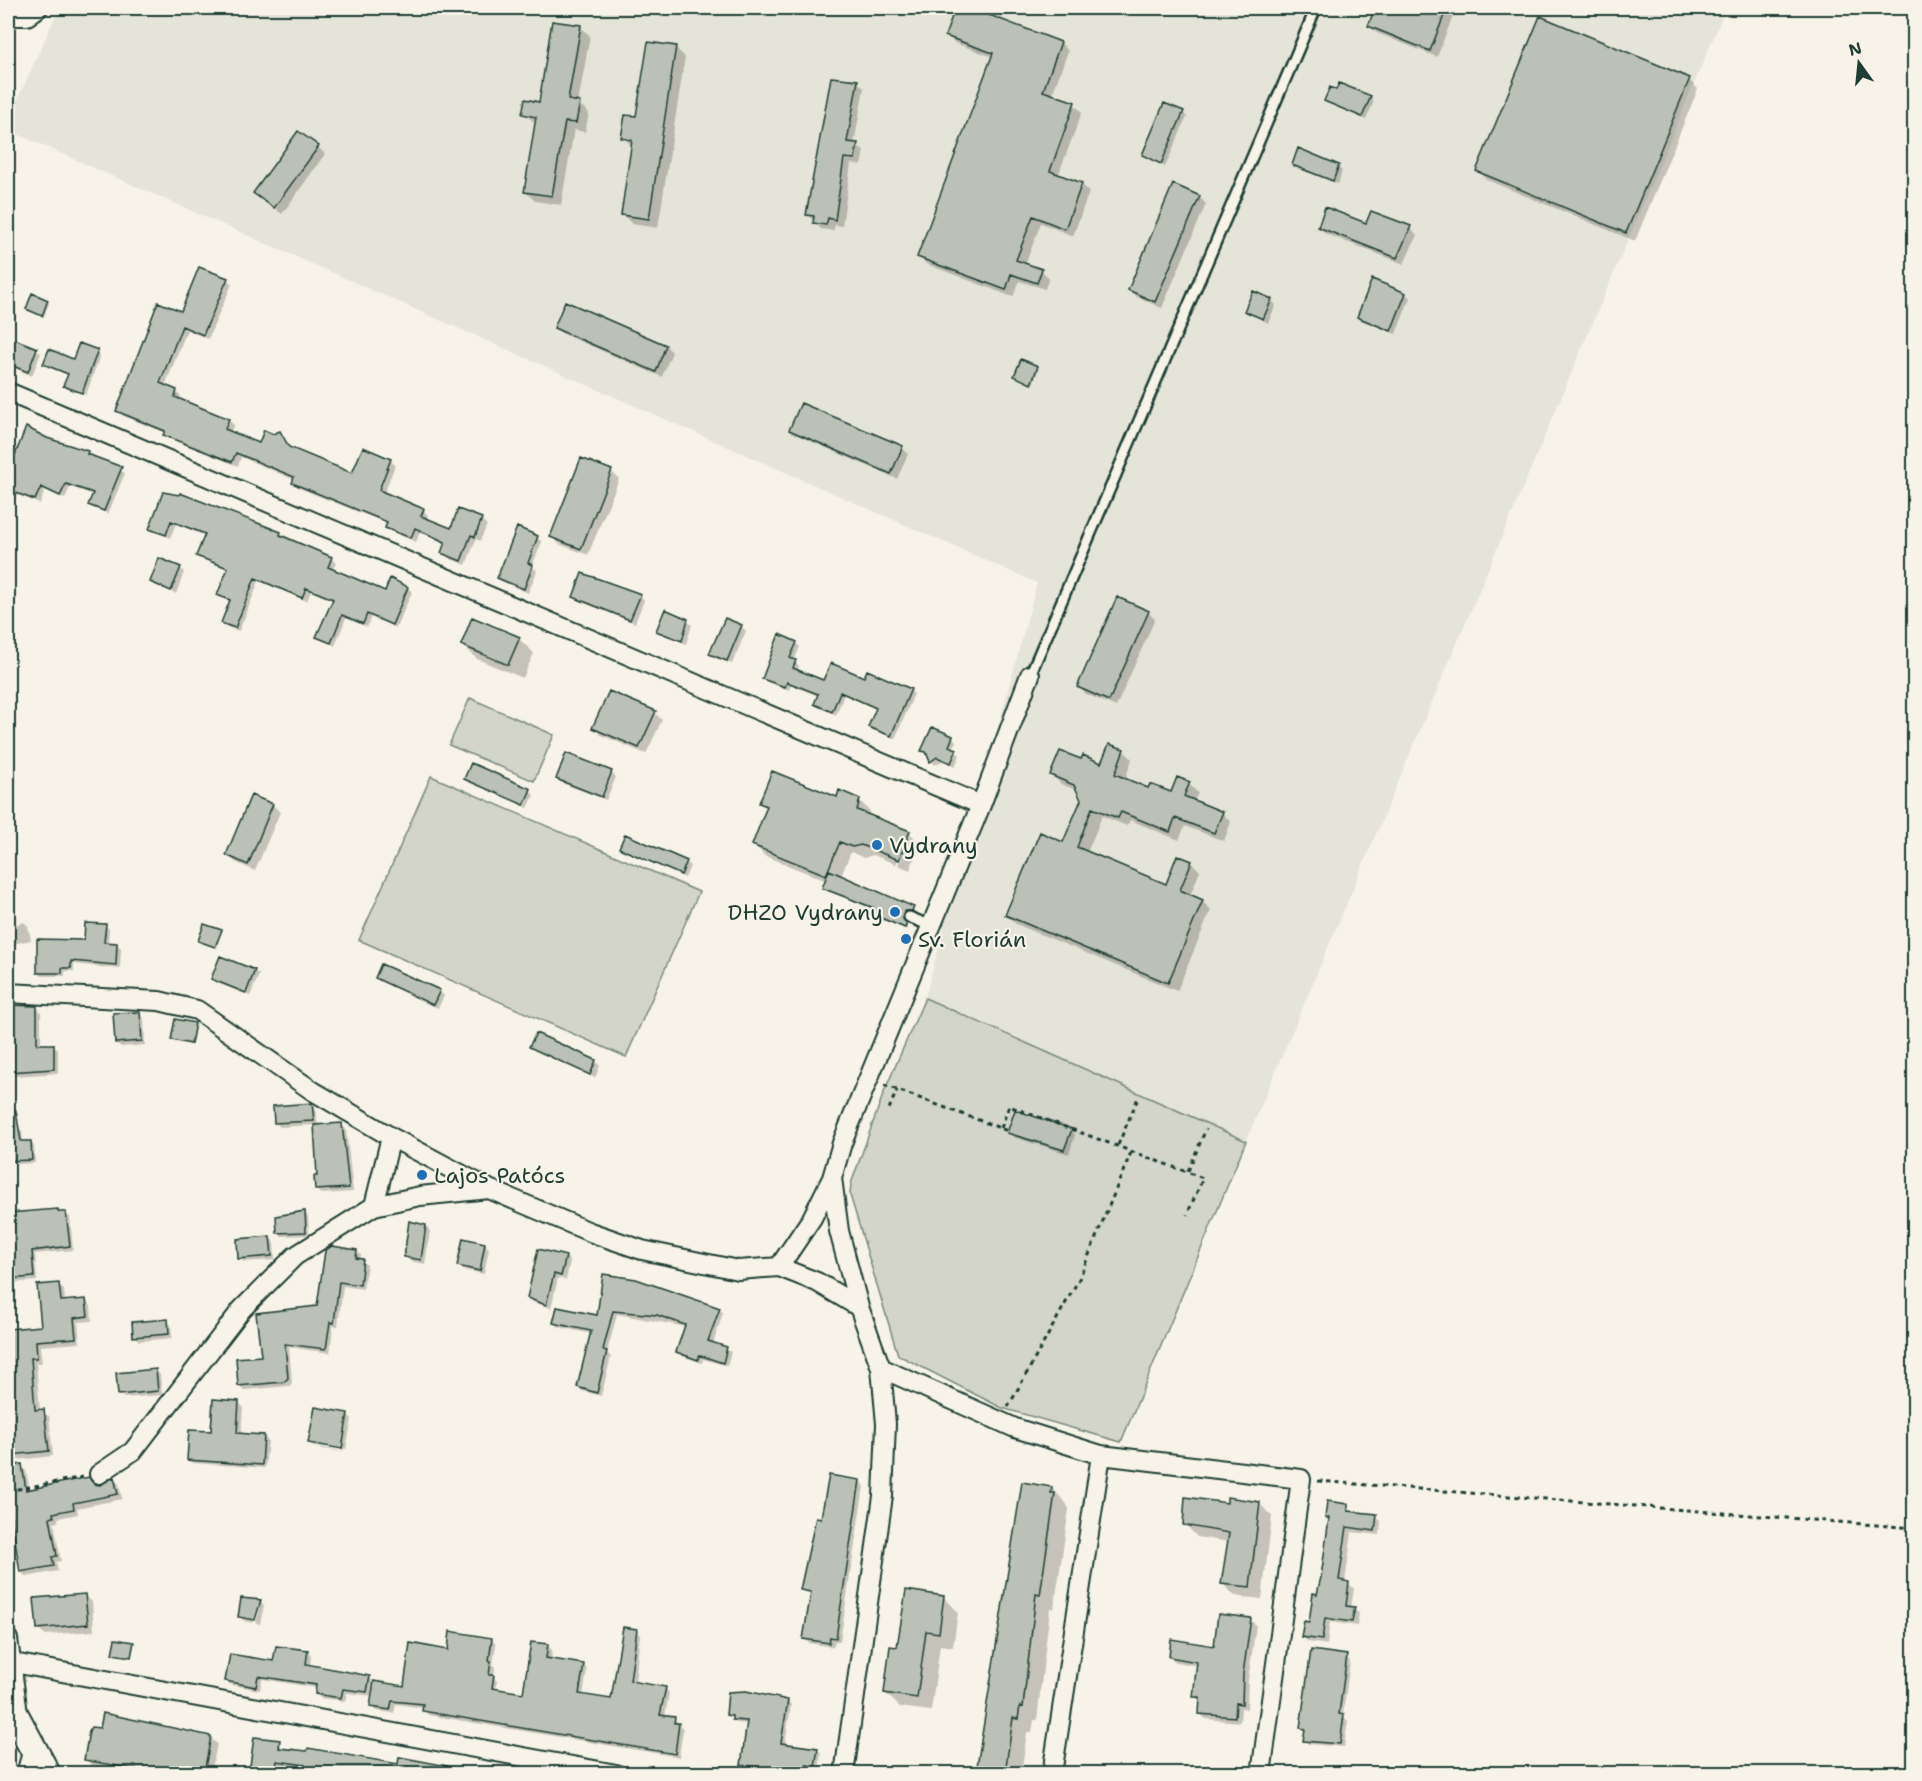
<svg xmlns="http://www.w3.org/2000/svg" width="1922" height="1781" viewBox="0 0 1922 1781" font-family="'Shantell Sans',sans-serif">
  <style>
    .built { fill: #e5e4d9 }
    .green { fill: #d3d5ca; stroke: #79897f; stroke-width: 1.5 }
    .shadow { fill: #0003 }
    .building { fill: #bbc1b6; stroke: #1f3d34; stroke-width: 1.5 }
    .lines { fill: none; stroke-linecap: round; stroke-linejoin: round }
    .lane-casing { stroke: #1f3d34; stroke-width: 14 }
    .street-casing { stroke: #1f3d34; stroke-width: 22 }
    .secondary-casing { stroke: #1f3d34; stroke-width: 30 }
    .path { stroke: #1f3d34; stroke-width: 3; stroke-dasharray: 4.5 4.5; stroke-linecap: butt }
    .lane { stroke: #f7f3e8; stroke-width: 9 }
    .street { stroke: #f7f3e8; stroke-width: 18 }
    .secondary { stroke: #f7f3e8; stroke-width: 26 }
    .poi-dot { fill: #1f6fb2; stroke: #f7f3e8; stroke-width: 2 }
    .labels { text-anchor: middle; stroke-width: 4.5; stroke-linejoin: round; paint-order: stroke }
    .poi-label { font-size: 22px; fill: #1f3d34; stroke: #f7f3e8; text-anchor: start }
  </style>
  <rect width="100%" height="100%" fill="#f7f3e8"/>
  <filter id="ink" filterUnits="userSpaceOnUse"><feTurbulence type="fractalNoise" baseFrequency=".0167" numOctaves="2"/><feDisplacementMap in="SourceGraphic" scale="12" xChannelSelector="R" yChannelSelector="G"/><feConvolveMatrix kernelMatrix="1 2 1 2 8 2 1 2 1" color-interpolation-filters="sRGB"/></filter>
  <g filter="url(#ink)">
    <!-- built -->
    <path class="built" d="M59 8H151L167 14 170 8H1726L1246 1141 925 998 1037 583 8 130V121Z"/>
    <!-- green -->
    <path class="green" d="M470 698 554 735 534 781 449 745Z
      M431 776 699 892 626 1057 359 940Z
      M925 998 1246 1141 1121 1442 1002 1408 898 1355 850 1195 851 1184 884 1092Z"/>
    <!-- shadow -->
    <path class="shadow" d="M957 8H987L993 14 992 18 1061 43 1068 51 1052 95 1074 104 1082 112 1058 176 1082 184 1089 192 1073 236 1041 223 1025 265 1041 270 1049 278 1045 289 1019 281 1013 297 926 264 919 256 993 57 955 43 947 35Z
      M1261 8H1282L1278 15Z
      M1377 8H1456L1437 57 1377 33 1370 26Z
      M580 26 590 36 578 103 589 113 585 132 574 130 561 205 535 201 525 191 537 124 524 114 540 104Z
      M676 48 685 57 658 228 632 224 622 214 633 147 623 137 637 118Z
      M1689 80 1698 89 1635 241 1487 180 1478 170Z
      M857 81 864 88 854 144 864 151 861 165 851 164 842 226 835 225 833 231 821 229 808 215Z
      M1370 97 1374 101 1366 120 1326 101Z
      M1183 113 1187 117 1165 167 1148 159 1143 155Z
      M318 147 325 154 282 214 255 193Z
      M1294 164 1338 167 1342 171 1338 184 1299 169Z
      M1199 197 1206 204 1162 308 1137 297 1130 290Z
      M1367 225 1410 228 1417 235 1404 264 1326 234 1319 227Z
      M227 279 232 284 208 339 187 330 165 386 176 391 181 396 180 401 228 420 234 425 230 433 260 445 279 433 291 449 353 475 390 460 395 465 384 494 423 510 428 515 426 520 452 530 459 511 482 520 487 525 480 541 476 539 466 565 448 558 443 552 446 544 420 532 416 542 392 532 387 527 388 524 299 488 294 483 295 480 241 457 238 466 170 439 166 433 123 416 118 410 182 313Z
      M1406 294 1410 298 1396 334 1363 321 1359 317Z
      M1271 300 1276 305 1268 323 1246 311Z
      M48 301 49 303 44 317 28 309Z
      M555 327 666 346 672 352 662 377 561 333Z
      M13 340 41 353 32 376 8 365V355Z
      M97 351 100 355 86 395 69 389 65 386 69 375 45 364 74 361Z
      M1021 361 1039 369 1033 384 1017 377Z
      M27 429 47 439 88 452 125 473 108 514 90 504 94 495 70 487 65 499 45 490 40 504 8 491V477Z
      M791 429 902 448 908 454 897 479 797 435Z
      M581 460 612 472 619 479 588 555 559 544 552 537Z
      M164 494 280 533 331 558 336 563 332 570 386 593 391 580 408 588 412 592 396 628 371 617 367 627 346 618 335 646 318 637 334 601 311 591 307 601 259 581 239 631 227 627 223 623 231 602 219 595 229 570 197 555 206 536 176 524 170 538 151 528Z
      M537 538 542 542 532 566 537 571 528 593 503 582 498 578Z
      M180 568 184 572 176 594 151 582Z
      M640 595 644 600 635 623 579 601 575 597Z
      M1148 612 1155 619 1116 707 1086 694 1079 687Z
      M687 621 692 625 686 644 658 630Z
      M741 626 746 631 732 664 715 658 711 653Z
      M519 639 534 653 523 678 477 659 463 645Z
      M796 643 800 647 794 661 799 666 797 672 824 682 865 679 910 690 914 694 895 739 870 727 877 709 844 695 836 715 815 703 818 696 791 685 789 690 768 682 764 678Z
      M655 713 662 720 646 754 601 735 594 728Z
      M952 737 956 741 953 749 960 755 955 766 942 761 935 765 923 750Z
      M1123 750 1132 759 1125 780 1149 790 1171 794 1189 784 1198 793 1194 802 1222 813 1231 822 1224 841 1185 826 1179 840 1130 820 1127 826 1102 816 1087 853 1167 886 1191 862 1200 871 1190 896 1202 901 1211 910 1177 991 1016 924 1007 915 1064 843 1082 800 1079 791 1061 784 1052 775 1082 761 1101 765Z
      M611 772 616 777 606 800 562 783 558 779Z
      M466 778 530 791 534 795 528 808Z
      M252 797 273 805 280 812 255 871 235 862 228 855Z
      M837 799 859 800 870 811 869 816 909 832 920 844 910 870 898 865 910 836H907L896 864 873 855 864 858 851 852 841 876 913 908 915 913 909 914 905 919 908 930 876 917 873 914 875 910 827 891 824 888 827 881 765 856 754 845 767 809 761 803Z
      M621 847 686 862 690 866 685 878Z
      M24 922 28 926 31 940 8 945V927Z
      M105 925 109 929 108 944H117L121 948 120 969 74 964V971H65V976H42L38 972Z
      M221 932 217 948 201 942Z
      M382 966 440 991 444 996 438 1008 381 982 377 978Z
      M254 971 259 975 250 996 217 983 213 979Z
      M8 1007H36L41 1012V1045H53L58 1050V1073L15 1076V1101H8Z
      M139 1013 144 1018 145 1045 121 1047 116 1042Z
      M194 1024 192 1045 172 1040Z
      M536 1035 596 1061 600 1066 595 1078 535 1051 531 1047Z
      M312 1105 316 1110 318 1127 341 1125 346 1129 353 1192 321 1194 316 1190 319 1177 315 1125 280 1127 276 1123Z
      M18 1127 22 1131 23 1143 30 1142 34 1146 35 1163 18 1164 13 1155H8V1129Z
      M1071 1130 1075 1135 1069 1154 1013 1137 1009 1132Z
      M57 1211 70 1217 73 1250 35 1254 37 1281 8 1283V1215Z
      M304 1213 308 1216 309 1235 282 1236 278 1233Z
      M426 1226 430 1231 425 1264 410 1261 405 1256Z
      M270 1238 274 1242 275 1260 244 1262 240 1258Z
      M485 1244 489 1249 484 1274 463 1270 459 1266Z
      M356 1251 361 1255 360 1260 367 1265 363 1289 343 1286 338 1326H333L330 1353 289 1347 292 1383 289 1386 244 1390 240 1386 262 1357 318 1307Z
      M566 1257 570 1261 566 1280 558 1278 551 1308 533 1302 529 1298Z
      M605 1276 719 1309 723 1313 713 1344 731 1352 727 1366 703 1359 702 1363 682 1356 678 1352 686 1327 617 1314 607 1353 611 1357 601 1396 582 1391 578 1387 592 1334 559 1327 555 1323 598 1317Z
      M58 1285 64 1290 65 1302 86 1300 91 1306 92 1321 78 1322 80 1343 40 1346 42 1363H36L40 1411 49 1416 53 1456 17 1460 12 1454 8 1401V1330L43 1327Z
      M167 1321 171 1325 172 1338 139 1341 135 1336Z
      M156 1371 160 1375 162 1395 124 1398 120 1394Z
      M239 1403 243 1407 241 1435 263 1436 268 1441 265 1468 193 1463 188 1459Z
      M347 1414 352 1419 346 1449 313 1442V1445L346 1453 314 1447 310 1443Z
      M21 1466 26 1471 30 1491 101 1487 114 1479 119 1484 122 1499 77 1508 78 1514 58 1518V1522L54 1523 61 1561 56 1562 58 1571 26 1577 21 1572 8 1490V1468Z
      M860 1481 864 1486 840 1641H835L833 1647 809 1643 805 1638 812 1595 801 1590 823 1520Z
      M1052 1488 1066 1503 1069 1509 1054 1609 1050 1608 1037 1720H1034L1032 1732H1027L1021 1774H971L972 1767 979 1768Z
      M1259 1503 1272 1516 1262 1599 1235 1596 1223 1584 1229 1542 1197 1537 1185 1524 1228 1504Z
      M1348 1506 1353 1513 1376 1516 1381 1521 1380 1535 1352 1532 1345 1582 1354 1588 1351 1608 1359 1613 1357 1626 1330 1622 1327 1645 1308 1642 1303 1637 1310 1623 1322 1578 1330 1520 1327 1517Z
      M85 1595 92 1602 94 1631 45 1635 38 1628Z
      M944 1597 958 1612 953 1647 940 1645 931 1711 900 1707 885 1693 898 1649Z
      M260 1601 264 1606 260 1624 256 1623 261 1603H258L253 1623 244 1621 240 1616Z
      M1250 1620 1256 1625 1248 1681 1247 1709 1241 1708 1240 1722 1206 1719 1200 1714 1201 1702 1194 1696 1198 1666 1176 1662 1170 1657 1215 1647Z
      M636 1631 640 1635 635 1683 665 1688 669 1693 665 1717 674 1718 683 1729 679 1757 428 1715 424 1708 396 1704 394 1713 376 1711 372 1706 373 1696 347 1693 345 1701 320 1698 316 1694 317 1688 262 1679 260 1690 231 1685 227 1681 307 1652 311 1656 310 1666 405 1687 449 1651 491 1639 496 1644 493 1665 495 1667 494 1678 497 1681 496 1690 524 1695 548 1646 552 1650 551 1660 583 1665 587 1670 583 1696 613 1701Z
      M133 1643 132 1658 114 1654Z
      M1346 1656 1350 1661 1343 1716 1348 1721 1344 1747 1308 1744 1304 1740 1306 1732 1301 1728Z
      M787 1701 791 1705 785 1745 817 1749 821 1753 819 1770 811 1768 810 1774H780L747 1769 743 1765 748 1724 737 1723 727 1715Z
      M210 1737 217 1744 211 1774H105L106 1769 93 1766 86 1759Z
      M279 1742 283 1750 431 1768V1774H305L306 1768 281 1765 280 1773 256 1770 252 1766Z
      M1292 1770 1318 1774H1292Z"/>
    <!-- building -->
    <path class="building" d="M955 8H985L984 13 1061 42 1043 91 1075 102 1050 171 1082 183 1065 229 1033 216 1016 260 1042 269 1037 283 1011 274 1006 290 917 257 993 53 945 36Z
      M1375 8H1447L1430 51 1368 26Z
      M1540 16 1690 78 1626 233 1476 171Z
      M552 21 581 25 568 100 580 102 576 123 565 122 552 196 524 192 536 117 522 114 525 99 539 102Z
      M648 42 676 46 649 219 621 215 632 140 621 138 625 115 636 116Z
      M831 77 858 80 847 142 858 143 855 159 844 158 835 220 828 218 826 225 813 223 814 216 806 215Z
      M1339 83 1371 96 1362 117 1324 101 1330 87 1336 90Z
      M1164 103 1184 111 1161 164 1142 155Z
      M298 131 319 146 274 208 253 193Z
      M1298 148 1339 165 1333 181 1292 165Z
      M1173 184 1200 196 1155 302 1128 290Z
      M1325 207 1366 223 1371 211 1411 226 1397 258 1318 227Z
      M199 267 228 278 203 335 182 326 160 383 177 390 175 397 229 419 225 429 259 443 264 430 273 434 280 431 289 447 352 473 363 447 391 459 379 490 424 509 421 516 451 528 458 509 482 518 475 537 471 535 461 561 441 553 445 542 415 528 411 538 385 528 387 522 292 483 294 477 236 453 232 462 163 435 165 431 116 411 158 302 181 311Z
      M1372 279 1406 293 1391 331 1357 317Z
      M1253 291 1272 299 1263 319 1244 311Z
      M32 293 48 300 42 316 26 309Z
      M565 301 666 345 656 372 554 328Z
      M12 338 37 348 28 372 8 364V351Z
      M79 343 98 350 82 393 63 386 68 374 43 364 49 349 73 359Z
      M1021 359 1038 366 1031 384 1014 376Z
      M801 403 903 446 891 474 789 430Z
      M26 427 47 438 88 451 87 454 122 467 104 511 88 505 93 493 66 484 60 496 41 487 35 500 8 490V473Z
      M581 458 612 470 581 549 550 537Z
      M163 492 179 495 180 493 281 532 280 535 332 557 328 567 385 591 390 578 408 587 392 625 367 614 363 624 342 615 331 643 316 637 333 599 306 588 302 598 255 578 235 628 221 623 230 600 217 595 228 568 196 556 205 534 171 521 166 535 149 529Z
      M517 527 538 536 528 563 533 565 524 589 497 578Z
      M159 558 181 567 171 591 150 582Z
      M582 573 641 594 630 620 573 597Z
      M1117 597 1149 611 1109 701 1077 687Z
      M665 609 688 619 682 641 656 631Z
      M472 617 520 637 508 665 461 645Z
      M725 618 742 625 727 661 709 654Z
      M779 634 797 642 790 658 796 660 793 668 823 680 831 663 864 677 867 670 911 689 891 736 868 727 876 708 840 692 832 712 814 704 818 694 787 682 785 687 762 679Z
      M609 691 656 711 639 748 592 728Z
      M932 727 953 736 949 746 957 749 951 763 937 757 930 762 926 752 921 751Z
      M1109 744 1124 749 1115 774 1148 788 1150 784 1171 792 1177 777 1190 782 1184 796 1223 812 1214 833 1175 818 1170 832 1121 812 1118 818 1092 808 1077 847 1166 884 1177 855 1192 861 1180 890 1203 900 1168 983 1005 915 1040 832 1063 842 1081 800 1074 785 1050 775 1060 751 1081 759 1083 755 1101 763Z
      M566 753 612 771 602 797 556 779Z
      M471 763 531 789 524 805 464 779Z
      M772 771 837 797 839 790 860 799 857 810 910 831 899 860 861 845 852 847 840 842 826 875 752 845 767 806 759 803Z
      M251 795 273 804 248 865 226 855Z
      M625 834 687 861 681 875 619 848Z
      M829 870 914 907 912 911H905L903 915 907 923 905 928 871 914 874 908 822 888Z
      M85 923 106 924 104 942 117 943 116 965 71 961V968H62V973H37V939L84 940Z
      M204 924 222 930 215 947 198 941Z
      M220 956 255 970 246 993 211 979Z
      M381 964 440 990 433 1005 375 978Z
      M8 1005 37 1006V1044H54V1069L8 1072Z
      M140 1012 142 1041 115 1043 113 1013Z
      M175 1019 195 1023 191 1044 171 1040Z
      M536 1033 596 1060 590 1075 529 1047Z
      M312 1103 314 1121 274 1123 273 1106Z
      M1015 1110 1072 1129 1064 1150 1007 1133Z
      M16 1111 21 1141H31L32 1160 8 1161V1112Z
      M342 1123 349 1188 315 1190 314 1176H317L314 1125Z
      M58 1209V1212H66L70 1246 32 1251 34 1277 8 1279V1213Z
      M305 1211 306 1232 277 1233 276 1216Z
      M409 1221 426 1225 421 1260 404 1257Z
      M270 1236 272 1256 238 1259 237 1239Z
      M463 1238 485 1243 480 1271 457 1266Z
      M332 1246 357 1250 356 1258 363 1259 360 1285 339 1282 334 1323 330 1322 326 1349 285 1344 288 1378 284 1382 238 1386 236 1358 261 1356 256 1313 317 1306 325 1251Z
      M538 1249 566 1256 561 1276 554 1274 546 1305 527 1298Z
      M603 1274 636 1279 720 1308 708 1341 727 1347 723 1363 699 1355 698 1360 676 1352 685 1325 657 1315 613 1311 603 1350 607 1351 597 1393 577 1387 591 1331 553 1323 557 1307 597 1315Z
      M59 1283 61 1301 86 1299 88 1316 74 1318 76 1338 36 1341 37 1358H31L35 1410 44 1409 49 1451 11 1455 8 1418V1329L41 1326 37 1285Z
      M168 1319 169 1334 133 1337 132 1322Z
      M156 1369 158 1391 118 1395 116 1373Z
      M213 1399 239 1401 237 1433 264 1435 262 1465 187 1460 189 1430 211 1431Z
      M315 1407 348 1413 342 1449 308 1443Z
      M22 1464 26 1490 89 1477 94 1484 100 1485 114 1477 118 1494 73 1503 74 1509 53 1513 54 1517 50 1518 57 1556 52 1557 54 1566 20 1572 8 1497V1467Z
      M829 1475 860 1480 836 1638 830 1637 829 1643 803 1639 811 1592 800 1590 816 1517 821 1518Z
      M1022 1482 1052 1487 1051 1493H1055L1040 1595 1036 1594 1023 1707 1020 1706 1018 1719 1013 1718 1005 1773H976Z
      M1185 1497 1227 1503V1497L1260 1502 1250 1587 1221 1584 1229 1533 1183 1525Z
      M1327 1501 1348 1504V1511L1377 1514 1375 1531 1347 1527 1339 1580 1349 1582 1346 1606 1355 1607 1352 1622 1325 1618 1322 1640 1301 1637 1304 1621 1309 1622 1313 1593 1317 1594 1321 1577 1329 1518H1325Z
      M906 1590 944 1596 939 1633 926 1631 917 1698 884 1693 890 1646 897 1647Z
      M85 1594 88 1624 37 1629 34 1598Z
      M241 1598 261 1600 255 1620 238 1617Z
      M1218 1614 1251 1618 1243 1674 1242 1704 1236 1703 1235 1717 1199 1714 1200 1697H1193L1197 1662 1169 1657 1171 1639 1214 1646Z
      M623 1627 637 1629 630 1681 666 1687 660 1715 675 1717 674 1723H679L675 1754 422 1711 423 1704 392 1701 390 1710 370 1707 374 1681 404 1686 410 1643 448 1650 450 1631 492 1638 489 1661H491L489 1675H494L492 1688 523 1693 531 1642 548 1644 546 1658 584 1664 579 1694 611 1699Z
      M115 1639 134 1642 131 1657 112 1654Z
      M276 1646 308 1650 306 1664 370 1676 367 1692 343 1689 341 1698 315 1694 316 1685 258 1676 256 1687 225 1681 230 1654 273 1661Z
      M1311 1650 1347 1655 1339 1714 1344 1715 1340 1744 1303 1741 1305 1729 1300 1728Z
      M746 1691 788 1700 781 1743 818 1748 815 1767 807 1765 806 1773H796L741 1765 747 1721 732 1720V1716L726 1715 728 1692Z
      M103 1713 211 1736 204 1773H156L84 1760 89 1731 91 1727 100 1728Z
      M254 1737 280 1740 279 1748 307 1751 308 1748 398 1764 399 1757 448 1766 447 1773H304L305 1765 277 1761 276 1769 250 1766Z"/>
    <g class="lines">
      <defs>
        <path id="lane" d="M1030 675 1316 8
          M909 917 931 926"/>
        <path id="street" d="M8 16H27L38 8
          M8 392 981 805
          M8 993 159 1001 197 1010 313 1091 391 1137 489 1189 590 1232 642 1250 738 1270 779 1267 817 1282 859 1307
          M374 1206 391 1137
          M779 1267 812 1218 832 1178
          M881 1368 1015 1428 1101 1455 1301 1479 1261 1774
          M99 1474 133 1451 242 1309 295 1256 374 1206 420 1196 489 1189
          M8 1639 18 1714
          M8 1662 616 1774
          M26 1774 33 1749
          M844 1774 883 1496 886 1424 881 1368 859 1307 839 1231 832 1178 842 1143 981 805 1030 675
          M1052 1774 1101 1455"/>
        <path id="secondary" d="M8 1702 47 1774"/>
      </defs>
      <!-- lane casing -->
      <use href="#lane" class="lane-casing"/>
      <!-- street casing -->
      <use href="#street" class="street-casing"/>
      <!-- secondary casing -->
      <use href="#secondary" class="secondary-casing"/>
      <!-- path -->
      <path class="path" d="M884 1085 1008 1131
        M889 1109 897 1090
        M1001 1128 1009 1106 1203 1178 1187 1215
        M1118 1145 1138 1098
        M1188 1171 1206 1129
        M1008 1407 1079 1279 1132 1150
        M1318 1481 1914 1528
        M8 1491 83 1477"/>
      <!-- lane -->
      <use href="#lane" class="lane"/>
      <!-- street -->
      <use href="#street" class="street"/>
      <!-- secondary -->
      <use href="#secondary" class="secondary"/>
    </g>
  </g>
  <!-- markers -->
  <g class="poi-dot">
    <circle cx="877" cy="845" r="6"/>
    <circle cx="895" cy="912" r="6"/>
    <circle cx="906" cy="939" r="6"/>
    <circle cx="422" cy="1175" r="6"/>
  </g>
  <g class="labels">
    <!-- poi labels -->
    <g class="poi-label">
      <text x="889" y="853">Vydrany</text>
      <text x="883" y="920" text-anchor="end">DHZO Vydrany</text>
      <text x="918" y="947">Sv. Florián</text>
      <text x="434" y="1183">Lajos Patócs</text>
    </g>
  </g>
  <!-- margin -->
  <rect width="1922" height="1781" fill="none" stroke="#f7f3e8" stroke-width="30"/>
  <rect x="15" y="15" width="1892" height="1751" fill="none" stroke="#1f3d34" stroke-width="2" filter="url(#ink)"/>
  <!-- north arrow -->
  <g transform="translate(1859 63) rotate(345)" stroke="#f7f3e8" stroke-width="4.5" paint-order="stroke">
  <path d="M0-4.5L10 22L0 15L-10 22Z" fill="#1f3d34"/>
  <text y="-9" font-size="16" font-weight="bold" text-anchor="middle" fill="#1f3d34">N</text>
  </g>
</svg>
